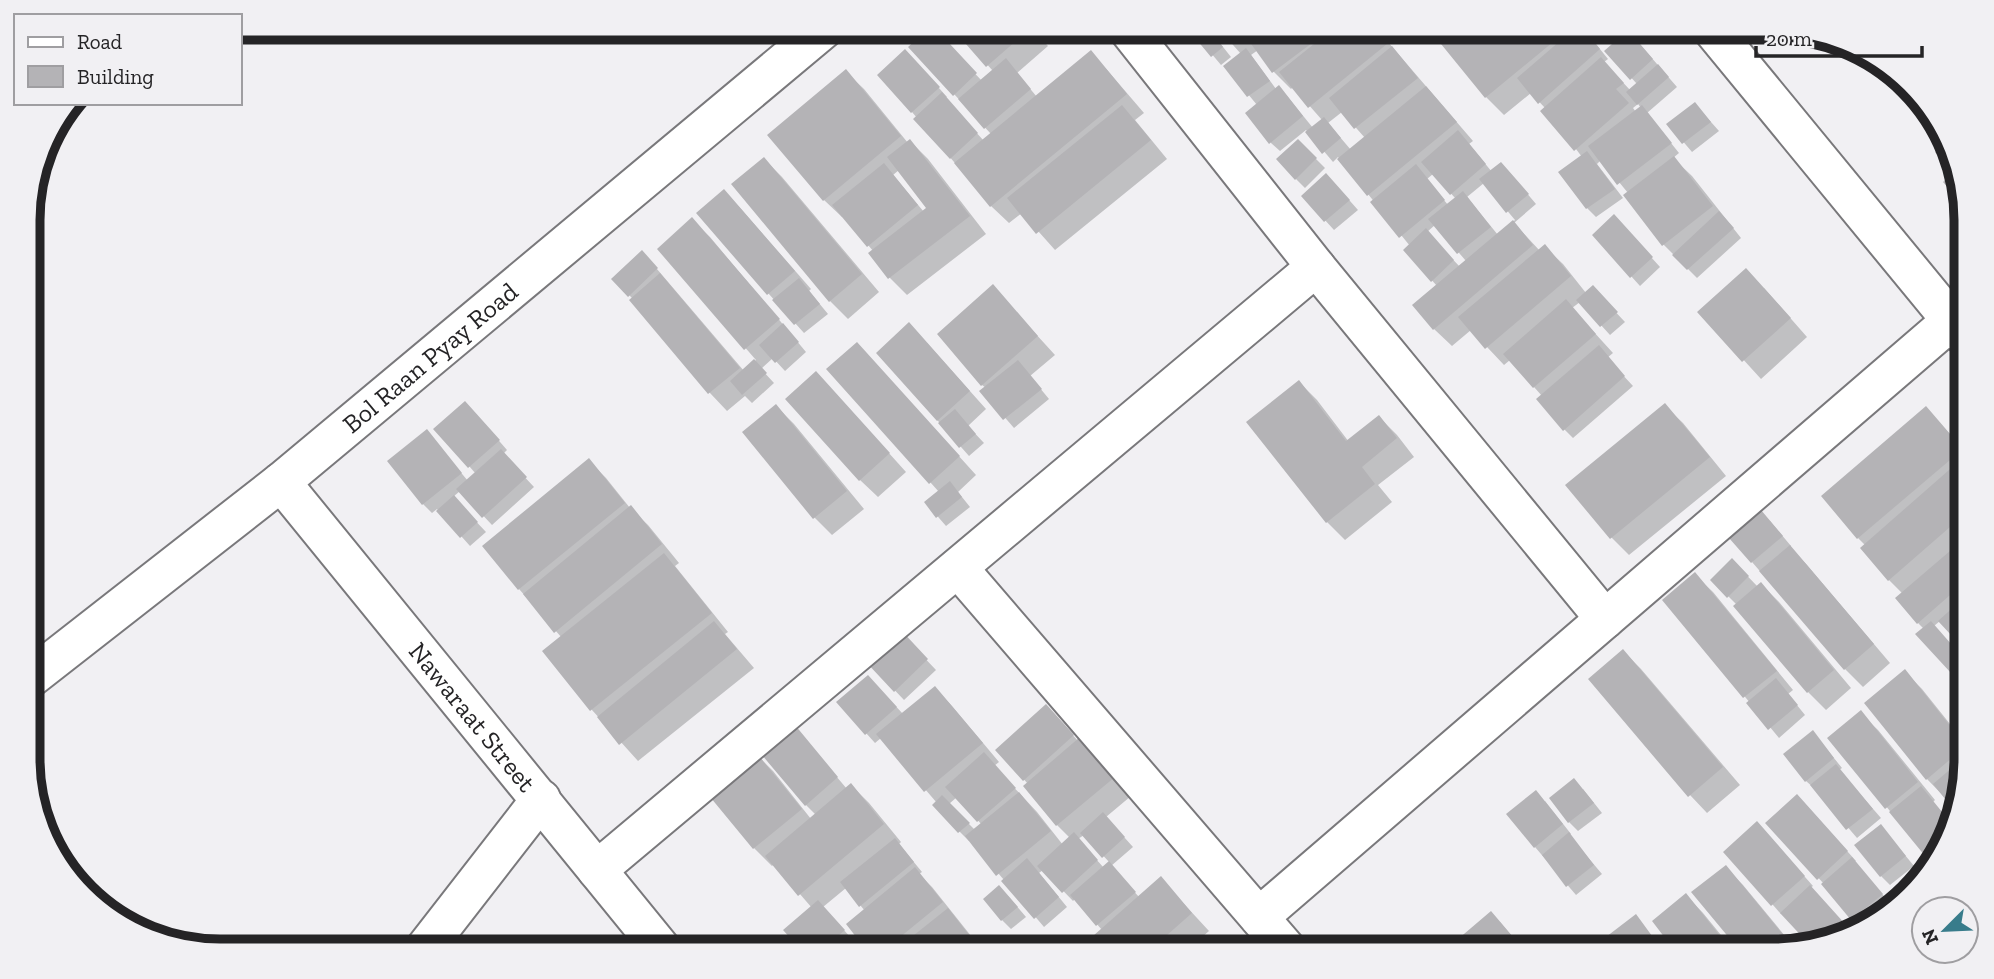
<svg xmlns="http://www.w3.org/2000/svg" width="1994" height="979" viewBox="0 0 1994 979" font-family="'Zilla Slab',serif">
  <style>
    .shadow { fill: #0003; fill-rule: evenodd }
    .building { fill: #b4b3b6 }
    .lines { fill: none; stroke-linecap: round; stroke-linejoin: round }
    .minor-casing { stroke: #79787b; stroke-width: 42 }
    .minor { stroke: #fff; stroke-width: 38 }
    .labels { text-anchor: middle; stroke-width: 6; stroke-linejoin: round; paint-order: stroke }
    .street-label { font-size: 26px; fill: #252426; stroke: #f1f0f3 }
    .rim { fill: none; stroke: #252426; stroke-width: 9 }
  </style>
  <rect width="100%" height="100%" fill="#f1f0f3"/>
  <!-- shadow -->
  <path class="shadow" d="M932 28 982 81 993 71 954 28H1031L1048 46 1017 73 1037 97 1091 53 1108 71 1144 113 1135 120 1167 159 1055 250 1022 213 1009 223 991 206 912 112 914 60 947 97 945 98 984 141 991 134 954 94Z
    M1190 28H1208L1231 57 1221 65Z
    M1218 28H1376L1473 141 1469 144 1492 172 1510 173 1536 204 1514 223 1540 251 1545 247 1563 264 1586 293 1593 288 1625 322 1610 335 1580 302 1572 308 1613 353 1607 358 1633 386 1573 438 1564 429 1542 396 1510 360 1504 365 1471 330 1452 346 1434 329 1437 286 1405 250 1410 246 1338 157 1333 162 1306 130 1280 151 1271 143 1257 105 1225 66 1241 54ZM1258 50 1273 71 1291 89 1293 87 1322 120 1313 128 1287 96 1276 89 1251 55ZM1342 112 1365 138 1351 150 1328 123ZM1433 174 1456 199 1448 205 1427 179ZM1484 183 1515 220 1498 235 1467 197ZM1435 225 1466 261 1460 267 1427 232Z
    M1430 28H1583L1608 59 1604 62 1630 90 1637 84 1607 51 1637 41 1677 87 1647 113 1679 153 1673 158 1692 176 1741 238 1697 278 1663 244 1628 193 1601 160 1597 164 1623 198 1596 217 1587 208 1561 173 1582 157 1545 108 1531 93 1504 115 1486 97ZM1638 104 1641 108 1636 112 1633 108Z
    M846 72 864 89 908 143 910 141 928 159 986 234 907 295 889 277 874 252 843 216 842 217 824 200ZM899 170 928 209 924 212 893 175Z
    M1695 104 1719 131 1692 152 1669 125Z
    M1298 141 1325 168 1305 188 1296 179Z
    M764 159 782 177 879 292 848 319 830 301Z
    M1335 184 1358 210 1334 230 1303 196Z
    M724 191 741 209 811 289 809 291 828 314 804 333 768 293Z
    M692 220 710 237 806 352 785 371 773 358 761 369 774 383 752 403 745 396 727 411 710 393 631 300 633 299 613 279 651 262 744 371 756 360 659 249Z
    M1623 226 1660 267 1640 286 1594 235Z
    M993 287 1055 355 1030 376 1049 399 1014 428 982 391 986 388 982 385Z
    M1764 288 1807 337 1761 379 1700 312Z
    M927 343 986 409 968 426 984 443 969 456 878 353Z
    M874 362 976 475 958 492 970 507 946 526 926 503 939 492 829 369Z
    M1299 382 1317 400 1349 442 1379 417 1397 435 1414 457 1378 485 1392 502 1345 540 1327 522Z
    M833 391 906 472 878 497 860 480Z
    M776 406 794 424 864 509 832 535 814 517Z
    M1665 406 1683 423 1726 476 1629 555 1611 537Z
    M1926 408 1965 451V547L1953 557 1965 570 1966 649 1940 621 1934 626 1966 662V694L1959 678 1952 672 1924 629 1918 623 1903 594 1889 580 1865 545 1858 538Z
    M474 412 507 450 503 454 534 487 492 525 460 491 453 497 486 532 470 546 437 509 432 513 423 504 390 461 427 432 468 481 476 474 469 466Z
    M589 461 606 478 630 508 648 525 679 563 675 566 728 632 725 634 754 668 638 761 592 710 545 651 562 638 519 589Z
    M1770 521 1791 546 1790 547 1807 565 1890 663 1863 687 1845 669 1752 562Z
    M1732 560 1758 587 1761 584 1779 602 1851 688 1826 710 1808 692 1737 605 1712 580Z
    M1695 575 1713 592 1793 690 1788 694 1805 715 1779 738 1665 600Z
    M900 632 936 670 904 700 868 662Z
    M1623 651 1641 669 1740 785 1707 813 1690 795Z
    M1905 672 1922 689 1966 744V759L1955 808 1927 779 1867 703Z
    M877 686 903 714 935 688 952 706 999 762 994 766 1037 812 1063 845 1070 838 1057 825 1028 784 997 750 1055 715 1078 741 1137 791 1106 817 1133 847 1111 866 1139 897 1161 879 1209 931 1186 951H1078L1102 930 1075 899 1073 901 1043 870 1039 873 1067 907 1044 927 970 840 969 841 934 806 937 803 881 738 875 743 839 703ZM957 797 982 825 975 830 949 804ZM1084 835 1110 863 1104 868 1078 839Z
    M1860 713 1878 730 1935 800 1933 802 1951 824 1946 844 1931 861 1830 738Z
    M798 731 847 789 851 785 869 803 901 842 899 844 922 872 919 874 932 887 983 951H869L865 911 846 888 823 907 852 939 839 951H804L812 908 774 864 772 866 754 848 755 753 773 771 811 819 816 815 806 805Z
    M1813 732 1842 768 1839 770 1881 818 1857 838 1815 789 1806 781Z
    M1583 789 1602 813 1578 831 1569 822Z
    M1545 801 1571 834 1569 835 1602 874 1576 895 1535 847Z
    M1806 805 1856 861 1854 862 1890 903 1867 924 1859 926 1852 919 1824 884 1768 823Z
    M1881 826 1914 866 1890 885 1881 876Z
    M1766 833 1813 886 1810 888 1849 929 1810 943 1783 913 1781 914 1773 905 1725 852Z
    M1725 867 1743 885 1795 948 1786 951Z
    M1686 895 1703 913 1734 951H1678Z
    M1008 896 1026 917 1011 929 1002 920Z
    M1500 922 1524 951H1447Z
    M507 943 515 951H495Z"/>
  <!-- building -->
  <path class="building" d="M929 28H935L977 73 953 96 908 47Z
    M952 28H1031L986 67Z
    M1187 28H1208L1223 47 1211 57Z
    M1216 28H1246L1226 43Z
    M1267 28H1332L1272 73 1249 41Z
    M1334 28H1375L1387 44 1308 108 1279 72Z
    M1428 28H1570L1485 98Z
    M1575 28H1583L1600 49 1538 104 1517 78Z
    M1628 30 1653 59 1630 80 1604 51Z
    M1392 46 1418 78 1354 129 1329 98Z
    M1246 48 1270 81 1247 97 1223 66Z
    M905 49 940 87 911 113 877 75Z
    M1091 50 1127 94 990 207 954 163Z
    M1601 57 1624 83 1616 89 1629 103 1574 151 1540 111Z
    M1006 58 1031 89 984 129 958 99Z
    M1658 64 1669 77 1637 105 1626 92Z
    M846 69 901 136 823 201 767 135Z
    M1279 85 1303 116 1269 144 1245 113Z
    M1426 86 1457 122 1367 196 1337 159Z
    M1905 88 1933 113 1940 129 1902 91Z
    M942 92 978 133 950 159 913 119Z
    M1695 102 1711 122 1682 144 1666 124Z
    M1122 105 1151 140 1036 234 1007 198Z
    M1642 105 1672 143 1617 185 1588 146Z
    M1324 117 1341 138 1322 154 1305 132Z
    M1458 130 1486 164 1450 195 1421 162Z
    M910 139 970 216 888 279 868 253 926 208 887 157Z
    M1298 139 1317 158 1295 180 1276 159Z
    M1945 143 1954 168 1951 171 1935 152Z
    M1587 151 1615 189 1586 209 1558 172Z
    M1674 156 1713 206 1662 246 1623 195Z
    M764 157 862 274 829 302 731 184Z
    M1501 162 1529 194 1506 213 1479 179Z
    M884 163 918 205 867 247 832 205Z
    M1416 164 1445 200 1399 238 1370 202Z
    M1955 170 1964 195V205L1943 182Z
    M1326 173 1350 200 1324 222 1301 196Z
    M724 189 795 271 767 295 696 213Z
    M1463 191 1491 227 1457 254 1428 219Z
    M1719 211 1734 228 1687 270 1672 255Z
    M1614 214 1653 257 1630 278 1592 235Z
    M692 217 780 319 744 350 657 249Z
    M1513 220 1533 245 1433 330 1412 305Z
    M1426 228 1454 260 1431 282 1403 250Z
    M1545 244 1571 276 1485 349 1458 317Z
    M642 250 658 268 628 297 611 279Z
    M1746 268 1791 318 1742 362 1697 312Z
    M660 273 740 368 708 394 629 300Z
    M799 278 820 304 794 325 772 300Z
    M993 284 1038 336 981 386 937 334Z
    M1593 285 1618 312 1600 327 1576 300Z
    M1566 299 1596 334 1533 388 1503 354Z
    M909 322 970 391 937 421 876 353Z
    M783 323 799 342 775 363 759 345Z
    M857 342 960 456 929 484 826 369Z
    M1599 345 1625 376 1563 431 1536 399Z
    M754 359 767 373 742 395 730 381Z
    M1018 360 1042 389 1003 420 979 391Z
    M816 371 890 453 859 481 785 399Z
    M1299 380 1346 441 1379 415 1397 438 1362 467 1375 484 1326 523 1246 422Z
    M465 401 500 440 468 468 433 429Z
    M1665 403 1710 457 1610 539 1565 485Z
    M776 404 847 491 813 519 742 432Z
    M1926 406 1963 449 1857 539 1821 496Z
    M955 409 976 434 959 448 938 423Z
    M427 429 462 473 422 505 387 461Z
    M501 449 527 477 482 518 456 489Z
    M1965 456V514L1888 581 1860 548Z
    M589 458 625 503 518 590 482 546Z
    M950 481 962 497 936 518 924 502Z
    M454 495 478 522 460 538 436 511Z
    M631 505 662 544 554 633 523 594Z
    M1761 510 1783 536 1751 563 1729 538Z
    M1790 545 1874 644 1844 670 1759 571Z
    M1950 551 1965 568V582L1917 624 1895 598Z
    M664 553 712 613 590 711 542 651Z
    M1732 558 1749 576 1727 598 1710 580Z
    M1695 572 1777 671 1743 698 1662 600Z
    M1761 582 1834 670 1807 693 1733 606Z
    M1966 596V651L1938 621Z
    M714 621 737 649 619 745 597 717Z
    M1931 621 1966 661 1951 673 1915 634Z
    M900 629 928 659 894 692 866 662Z
    M1623 649 1723 767 1688 797 1588 679Z
    M1905 669 1966 746 1926 780 1864 703Z
    M1966 670V697L1952 681Z
    M868 675 897 707 865 735 836 702Z
    M1776 678 1798 705 1768 730 1746 703Z
    M935 686 983 743 924 792 876 734Z
    M1046 704 1074 735 1023 781 995 750Z
    M1861 710 1918 782 1885 809 1827 738Z
    M790 719 838 777 805 806 756 748Z
    M1813 730 1834 758 1805 782 1783 754Z
    M1087 731 1121 772 1056 826 1023 786Z
    M755 751 802 809 753 849 706 792Z
    M984 752 1016 788 977 822 945 787Z
    M1966 756V759L1954 810 1933 784Z
    M1836 764 1873 809 1846 830 1810 785Z
    M1574 778 1594 803 1568 823 1549 798Z
    M851 783 884 824 798 896 765 856Z
    M1921 786 1951 823 1946 844 1930 862 1889 812Z
    M1536 790 1563 824 1534 848 1506 814Z
    M1019 792 1051 831 996 876 965 836Z
    M1797 794 1848 851 1817 880 1765 823Z
    M942 795 970 823 958 833 932 805Z
    M1103 812 1125 837 1102 858 1080 833Z
    M1757 821 1805 876 1771 906 1723 852Z
    M1881 824 1906 856 1880 877 1854 845Z
    M1074 832 1098 860 1062 893 1037 866Z
    M1569 832 1594 865 1566 887 1542 855Z
    M895 838 914 862 859 907 840 882Z
    M1852 857 1883 894 1851 920 1821 884Z
    M1027 858 1059 897 1034 919 1001 881Z
    M1109 861 1136 892 1096 926 1070 895Z
    M1726 865 1794 948 1786 951H1740L1691 892Z
    M915 867 943 902 883 951H867L846 924Z
    M1161 876 1192 913 1149 951H1076Z
    M999 885 1018 907 1001 921 983 899Z
    M1810 885 1846 925 1837 933 1808 943 1780 913Z
    M1686 893 1732 951H1675L1652 921Z
    M818 900 845 930 820 951H802L783 930Z
    M948 908 977 945 969 951H894Z
    M1491 911 1519 944 1511 951H1444Z
    M1636 914 1663 951H1610L1602 940Z"/>
  <g class="lines">
    <defs>
      <g id="minor">
        <path d="M1127 28 1316 267 1605 619"/>
        <path d="M1711 28 1965 337"/>
        <path id="s1" d="M281 482 663 951"/>
        <path d="M958 568 1288 951"/>
        <path id="s2" d="M29 679 281 482 825 28"/>
        <path d="M597 870 1316 267"/>
        <path d="M1259 917 1965 309"/>
        <path d="M423 951 541 799"/>
      </g>
    </defs>
    <!-- minor casing -->
    <use href="#minor" class="minor-casing"/>
    <!-- minor -->
    <use href="#minor" class="minor"/>
  </g>
  <g class="labels">
    <!-- street labels -->
    <g class="street-label">
      <text dy="9" stroke="none"><textPath href="#s2" startOffset="514">Bol Raan Pyay Road</textPath></text>
      <text dy="9" stroke="none"><textPath href="#s1" startOffset="303">Nawaraat Street</textPath></text>
    </g>
  </g>
  <!-- crop -->
  <path d="M0 0H1994V979H0ZM220 40H1774A180 180 0 0 1 1954 220V759A180 180 0 0 1 1774 939H220A180 180 0 0 1 40 759V220A180 180 0 0 1 220 40Z" fill="#f1f0f3" fill-rule="evenodd"/>
  <path class="rim" d="M220 40H1774A180 180 0 0 1 1954 220V759A180 180 0 0 1 1774 939H220A180 180 0 0 1 40 759V220A180 180 0 0 1 220 40Z"/>
  <!-- legend -->
  <rect x="14" y="14" width="228" height="91" fill="#f1f0f3" stroke="#9f9ea1" stroke-width="2"/>
  <rect x="28" y="37" width="35" height="10" fill="#ffffff" stroke="#9f9ea1" stroke-width="2"/>
  <text x="77" y="49" font-size="21" fill="#252426">Road</text>
  <rect x="28" y="66" width="35" height="21" fill="#b4b3b6" stroke="#9f9ea1" stroke-width="2"/>
  <text x="77" y="84" font-size="21" fill="#252426">Building</text>
  <!-- north arrow -->
  <g transform="translate(1945 930) rotate(246)"><circle r="33" fill="#f1f0f3" stroke="#9f9ea1" stroke-width="2"/>
  <path d="M0-5L12 26L0 18L-12 26Z" fill="#387c8b"/>
  <text y="-10" font-size="19" font-weight="bold" text-anchor="middle" fill="#252426">N</text>
  </g>
  <!-- scale -->
  <path d="M1756 46v10h166v-10" fill="none" stroke="#252426" stroke-width="3.5"/>
  <text x="1766" y="46" font-size="21" fill="#252426" stroke="#f1f0f3" stroke-width="5" paint-order="stroke">20 m</text>
</svg>
